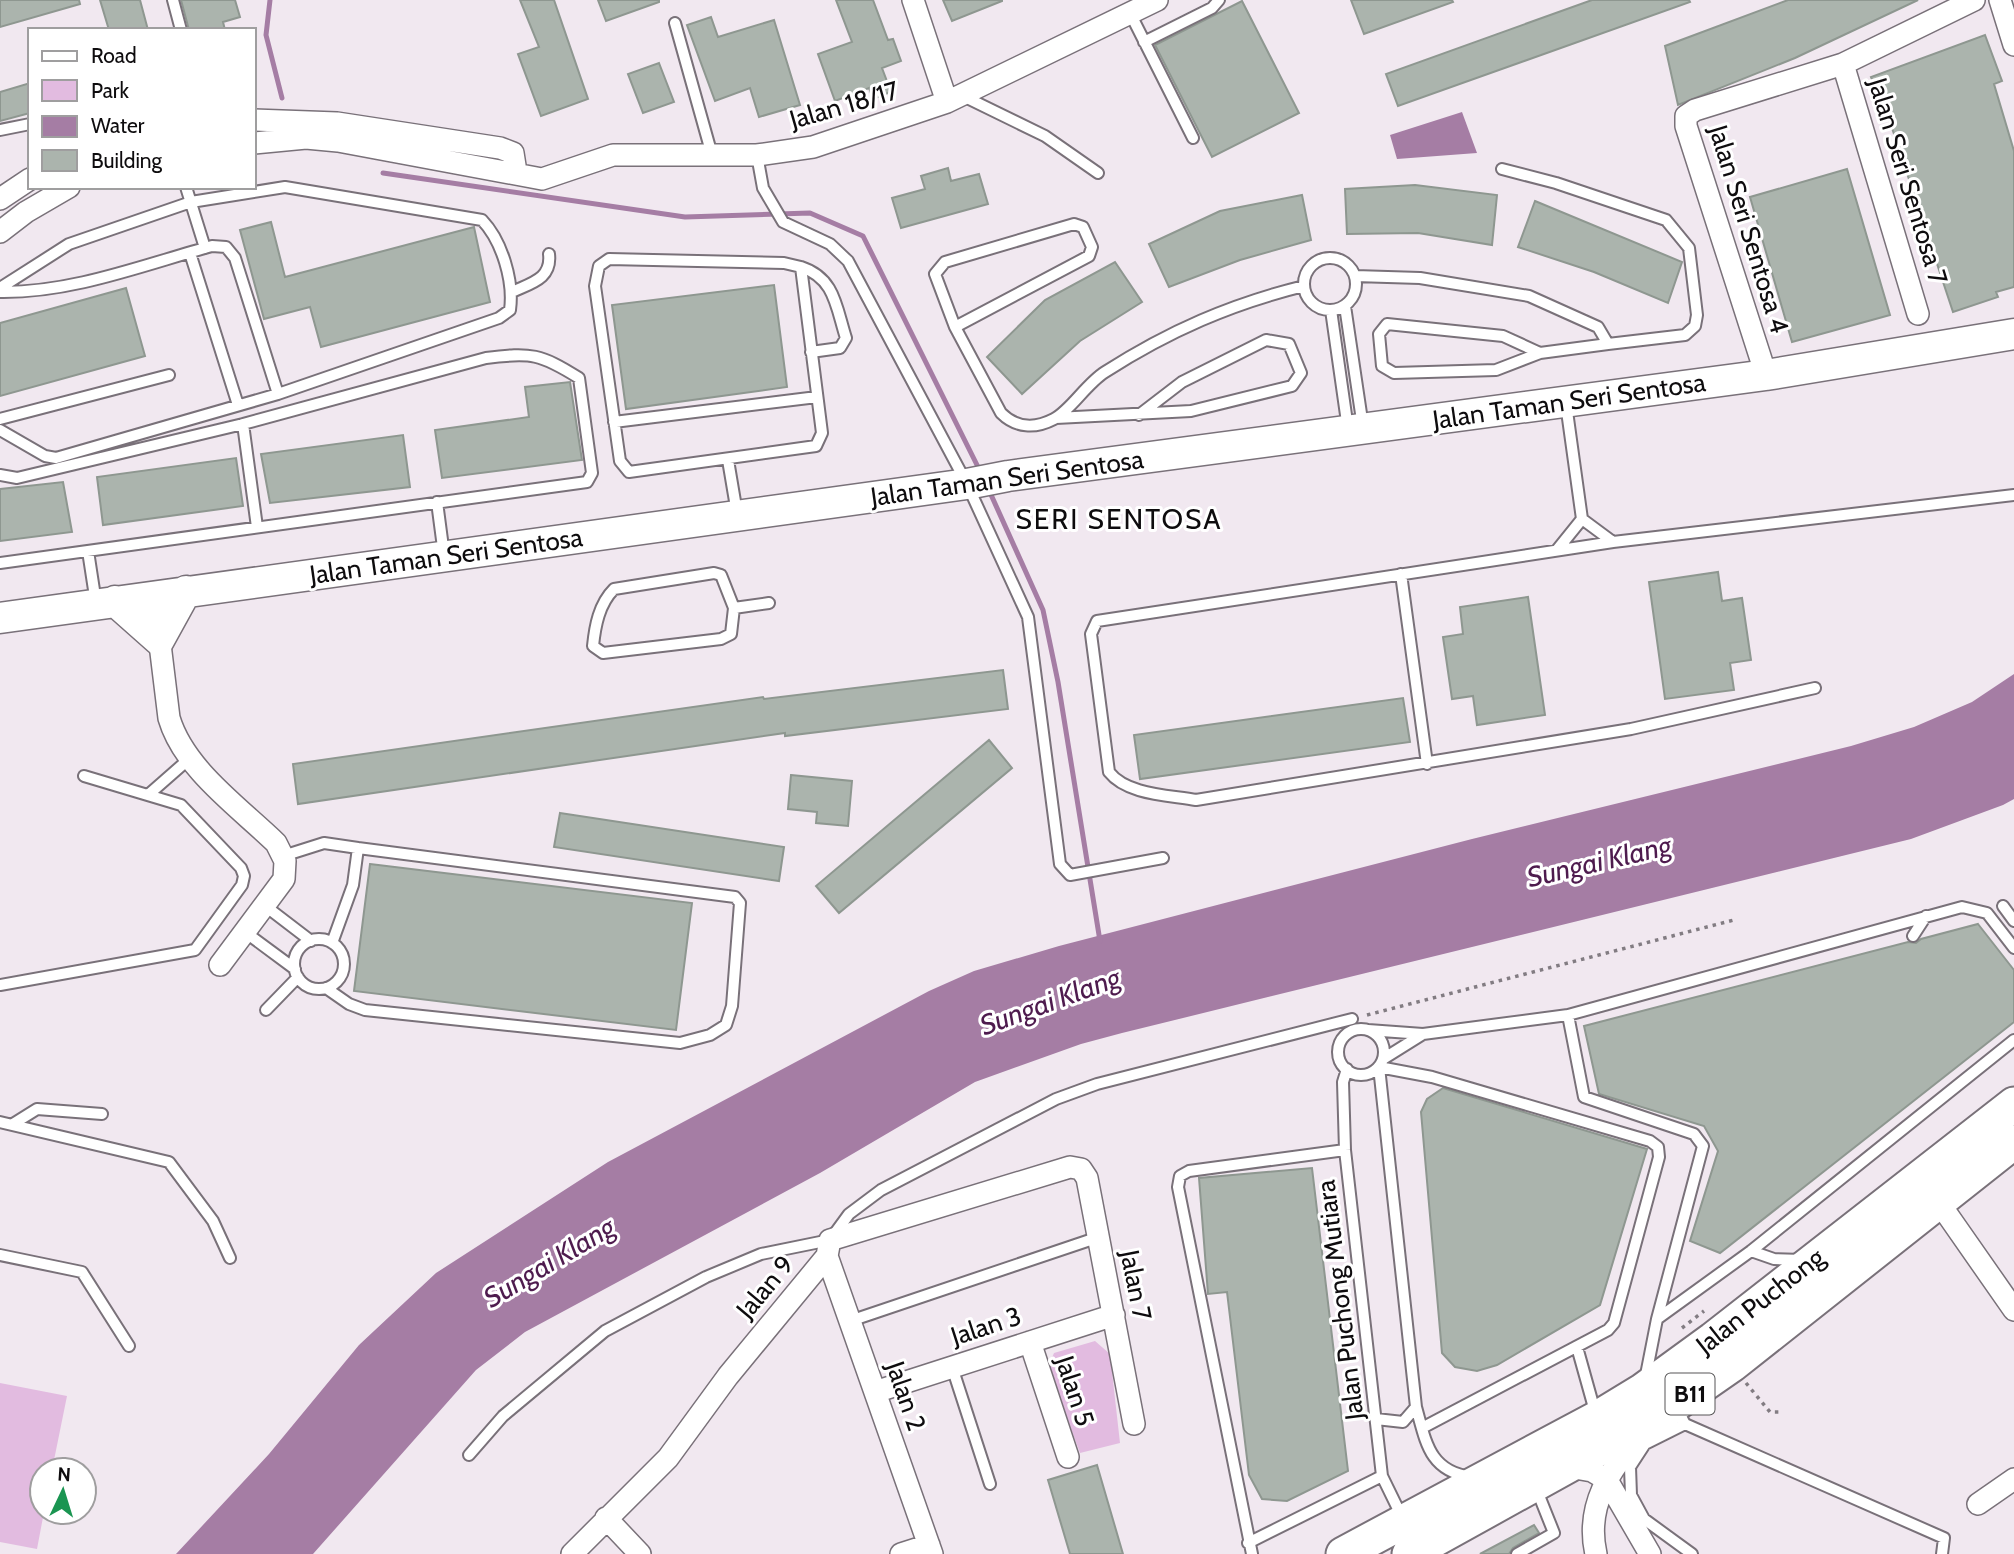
<svg xmlns="http://www.w3.org/2000/svg" width="2014" height="1554" viewBox="0 0 2014 1554" font-family="Cabin,sans-serif">
  <style>
    .green { fill: #e2bbe0 }
    .water { fill: #a57da4 }
    .lines { fill: none; stroke-linecap: round; stroke-linejoin: round }
    .stream { stroke: #a57da4; stroke-width: 5 }
    .building { fill: #abb4ad; stroke: #8e9790; stroke-width: 2 }
    .service-casing { stroke: #797179; stroke-width: 14 }
    .minor-casing { stroke: #797179; stroke-width: 24 }
    .secondary-casing { stroke: #797179; stroke-width: 33 }
    .primary-casing { stroke: #797179; stroke-width: 37 }
    .path { stroke: #827c82; stroke-width: 3.5; stroke-dasharray: 3.5 5; stroke-linecap: butt }
    .service { stroke: #fff; stroke-width: 10 }
    .minor { stroke: #fff; stroke-width: 21 }
    .secondary { stroke: #fff; stroke-width: 30 }
    .primary { stroke: #fff; stroke-width: 33 }
    .labels { text-anchor: middle; stroke-width: 6; stroke-linejoin: round; paint-order: stroke }
    .shield { fill: #fff; stroke: #565556; stroke-width: 2 }
    .shield-label { font-size: 24px; font-weight: bold; fill: #0e0c0e }
    .street-label { font-size: 26px; fill: #0e0c0e; stroke: #fff }
    .neighbourhood-label { font-size: 28px; letter-spacing: 2px; fill: #0e0c0e; stroke: #fff }
    .water-label { font-size: 28px; font-style: italic; fill: #4e1b4e; stroke: #fff }
  </style>
  <rect width="100%" height="100%" fill="#f1e8f0"/>
  <!-- green -->
  <path class="green" d="M1095 1341 1110 1354 1120 1443 1080 1453 1048 1367 1054 1353Z
    M0 1383 67 1396 52 1470H42L44 1512 37 1549 0 1542Z"/>
  <!-- water -->
  <path class="water" d="M1462 112 1477 153 1397 159 1390 135Z
    M2014 674V799L2003 805 1911 839 1122 1033 1081 1044 975 1082 820 1173 525 1332 476 1370 313 1554H176L269 1454 359 1345 436 1273 608 1162 929 991 974 971 1059 946 1472 839 1851 746 1914 727 1972 702Z"/>
  <g class="lines">
    <!-- stream -->
    <path class="stream" d="M270 0 266 35 282 98
      M383 173 685 217 810 213 863 236 981 473
      M988 488 1043 610 1058 682 1100 941"/>
  </g>
  <!-- building -->
  <path class="building" d="M0 0H79L80 4 0 27Z
    M100 0H140L148 30H109Z
    M181 0H235L240 17 223 22 225 30H189Z
    M520 0H554L588 99 541 116 518 54 539 47Z
    M598 0H659V2L606 21Z
    M836 0H873L888 40 893 39 901 61 882 68 891 92 873 99 869 88 835 101 818 54 852 42Z
    M943 0H1002V1L952 21Z
    M1351 0H1452L1453 2 1364 34Z
    M1592 0H1689L1690 2 1398 106 1386 74Z
    M1788 0H1918L1795 58 1678 105 1665 46Z
    M1242 1 1299 113 1212 157 1155 45Z
    M711 17 718 37 774 20 800 105 759 117 750 88 715 101 687 25Z
    M1985 35 2002 81 1994 84 2014 151V287L1996 292 1998 297 1953 312 1890 122 1871 77Z
    M659 63 674 102 643 113 628 74Z
    M30 83V113L0 121V92Z
    M948 168 951 181 979 174 988 204 901 228 892 198 925 189 921 176Z
    M1847 169 1890 315 1792 342 1750 197Z
    M1415 185 1497 195 1492 245 1418 233 1347 234 1345 189Z
    M1302 195 1311 240 1240 260 1169 287 1149 244 1220 211Z
    M1535 201 1682 262 1668 303 1594 272 1518 247Z
    M271 222 285 277 474 227 490 302 321 347 310 307 264 319 240 230Z
    M1115 262 1142 302 1080 341 1022 394 987 357 1045 300Z
    M774 285 787 387 626 409 612 305Z
    M126 288 145 356 0 396V323Z
    M570 382 582 460 442 478 435 430 529 417 525 387Z
    M403 435 410 487 270 503 261 454Z
    M236 458 243 506 103 525 97 477Z
    M63 482 72 532 0 541V489Z
    M1718 572 1722 601 1742 598 1751 660 1730 663 1734 690 1665 699 1649 582Z
    M1528 597 1545 715 1477 725 1473 696 1452 699 1443 637 1463 634 1460 607Z
    M1003 670 1008 709 785 736V733L298 804 293 764 763 697 764 699Z
    M1403 698 1410 742 1140 779 1134 735Z
    M989 740 1012 768 839 913 816 886Z
    M791 775 852 781 848 826 816 823 817 812 788 809Z
    M560 813 784 847 779 881 554 847Z
    M370 864 692 903 676 1030 354 991Z
    M1978 924 2014 970V1022L1720 1253 1690 1241 1718 1151 1704 1126 1599 1094 1584 1026 1908 942 1916 943 1921 939Z
    M1443 1088 1647 1149 1600 1305 1497 1365 1477 1371 1455 1367 1442 1353 1421 1112 1427 1099Z
    M1312 1168 1348 1471 1287 1501 1262 1499 1249 1475 1227 1292 1208 1294 1199 1178Z
    M1097 1465 1123 1554H1070L1048 1480Z
    M1534 1525 1539 1533 1513 1548 1509 1554H1480Z"/>
  <g class="lines">
    <defs>
      <path id="service" d="M173 0 181 30
        M1130 13 1193 138
        M675 23 712 155
        M1144 42 1212 8 1219 0
        M961 95 1045 136 1098 173
        M0 130 30 124
        M757 155 763 188 783 222 830 244 848 261 967 484 1028 617 1060 864 1070 875 1163 858
        M186 187 205 248
        M190 253 238 405
        M1304 284a26 26 0 1 1 52 0a26 26 0 1 1-52 0Z
        M609 259 784 263 801 267 822 433 816 446 629 472 620 461 595 286 599 266Z
        M801 267C835 278 836 307 846 338L840 348 811 352
        M1355 276 1420 278 1529 296 1598 327 1608 344 1685 335 1695 326 1697 315 1689 248 1666 220 1556 183 1502 169
        M0 288 69 244 191 202 285 187 482 220C502 241 514 281 510 310L499 318 278 394 56 458 45 456 0 430
        M0 292C72 293 143 265 212 246L226 247 235 258 278 394
        M512 292C531 283 552 279 549 254
        M1345 306 1363 427
        M1331 310 1348 429
        M955 327 1089 256 1092 247 1083 227 1074 224 945 262 935 274 955 327 1001 413C1016 428 1035 429 1054 419 1071 410 1086 384 1105 372 1169 331 1231 304 1304 286
        M1540 353 1503 336 1387 324 1379 334 1382 366 1394 373 1496 370 1540 353 1608 344
        M1566 404 1582 519 1613 542
        M1056 418 1191 411 1292 386 1301 373 1289 344 1266 340 1182 382 1139 415
        M0 419 169 375
        M614 422 817 397
        M243 424 257 527
        M728 460 737 513
        M0 475 17 478 243 424 486 358C531 352 541 354 579 378L592 473 587 482 0 563
        M437 502 444 555
        M1557 550 1582 519
        M88 551 96 603
        M714 573 721 575 734 608 731 634 721 639 603 653 593 646C595 626 599 604 614 589Z
        M1401 574 1427 764
        M734 608 769 603
        M1815 688 1631 729 1196 800C1169 795 1127 795 1109 772L1091 634 1097 621 1613 542 2014 495
        M148 795 189 759
        M283 856 324 843 358 848
        M264 905 311 941
        M2003 906 2014 921
        M245 932 295 969
        M1913 936 1926 916
        M294 964a25 25 0 1 1 50 0a25 25 0 1 1-50 0Z
        M0 985 195 950 242 885 244 876 241 868 181 805 84 776
        M326 988 349 1004 365 1010 680 1043 710 1035 726 1025 732 1006 740 903 735 897 358 848 353 885 332 943
        M266 1010 298 977
        M1568 1015 1584 1097 1694 1134 1703 1146 1657 1319 1645 1380
        M1338 1052a23 23 0 1 1 46 0a23 23 0 1 1-46 0Z
        M1368 1030 1423 1034 1568 1015 1962 907 1987 913 2014 948
        M1383 1059 1423 1034
        M1347 1069 1343 1082 1345 1150 1382 1476 1402 1517
        M0 1122 169 1162 213 1221 230 1258
        M13 1124 37 1109 102 1114
        M1751 1251 1774 1259 1803 1260
        M0 1255 82 1272 129 1346
        M1657 1319 1751 1251 2014 1040
        M850 1321 1099 1237
        M1577 1347 1596 1415
        M952 1367 990 1484
        M1676 1407 1685 1424 1944 1538 1942 1554
        M1376 1419 1403 1422 1416 1407
        M1685 1424 1645 1444 1630 1467 1631 1495 1644 1519 1692 1554
        M1422 1428 1608 1330 1614 1323 1659 1157 1658 1147 1650 1141 1432 1077 1379 1067 1416 1407C1426 1442 1429 1471 1471 1477
        M469 1455 503 1416 605 1331 706 1277 761 1254 830 1240 849 1214 881 1190 1056 1099 1097 1084 1352 1019
        M1248 1543 1382 1476
        M1252 1554 1178 1187 1180 1176 1189 1171 1345 1150
        M1517 1554 1554 1533 1536 1488"/>
      <path id="minor" d="M913 0 947 102
        M2000 0 2014 45
        M1843 64 1918 314
        M254 120 337 123 500 148 513 153 516 172
        M254 143 306 138 338 141 542 179 613 155H757L813 147 947 102 1157 0
        M0 199 30 179
        M0 232 26 212 69 187
        M1766 375 1686 126V116L1695 110 1843 64 1974 0
        M154 595 169 718C184 769 239 807 276 843L285 861 284 879 220 965
        M1933 1194 2014 1310
        M827 1256 932 1554
        M1030 1342 1068 1457
        M875 1392 1114 1315
        M1569 1467 1592 1471 1607 1480 1650 1554
        M1978 1504 2014 1479
        M606 1518 640 1554
        M572 1554 668 1458 728 1376 827 1256 830 1240 1070 1167 1081 1169 1087 1178 1134 1424
        M901 1554 929 1545
        M1596 1554C1585 1506 1610 1468 1641 1435"/>
      <path id="secondary" d="M115 601 159 640 186 591
        M0 618 967 484 1008 476 1766 375 2014 334"/>
      <path id="primary" d="M1343 1554 1597 1418 1643 1390 1713 1339 2014 1104
        M1409 1554 1660 1415 1732 1365 2014 1142"/>
    </defs>
    <!-- service casing -->
    <use href="#service" class="service-casing"/>
    <!-- minor casing -->
    <use href="#minor" class="minor-casing"/>
    <!-- secondary casing -->
    <use href="#secondary" class="secondary-casing"/>
    <!-- primary casing -->
    <use href="#primary" class="primary-casing"/>
    <!-- path -->
    <path class="path" d="M1367 1015 1734 920
      M1682 1328 1704 1311
      M1746 1383 1770 1412H1781"/>
    <!-- service -->
    <use href="#service" class="service"/>
    <!-- minor -->
    <use href="#minor" class="minor"/>
    <!-- secondary -->
    <use href="#secondary" class="secondary"/>
    <!-- primary -->
    <use href="#primary" class="primary"/>
  </g>
  <g class="labels">
    <!-- shield labels -->
    <rect class="shield" x="1665.5" y="1373.5" width="49" height="41" rx="5"/>
    <g class="shield-label">
      <text x="1690" y="1402">B11</text>
    </g>
    <!-- street labels -->
    <g class="street-label">
      <text transform="translate(844 105) rotate(-16)" y="9">Jalan 18/17</text>
      <text transform="translate(1908 181) rotate(73)" y="9">Jalan Seri Sentosa 7</text>
      <text transform="translate(1749 229) rotate(73)" y="9">Jalan Seri Sentosa 4</text>
      <text transform="translate(1569 401) rotate(-8)" y="9">Jalan Taman Seri Sentosa</text>
      <text transform="translate(1007 478) rotate(-8)" y="9">Jalan Taman Seri Sentosa</text>
      <text transform="translate(446 556) rotate(-8)" y="9">Jalan Taman Seri Sentosa</text>
      <text transform="translate(1136 1285) rotate(79)" y="9">Jalan 7</text>
      <text transform="translate(765 1287) rotate(-50)" y="9">Jalan 9</text>
      <text transform="translate(1340 1300) rotate(-97)" y="9">Jalan Puchong Mutiara</text>
      <text transform="translate(1760 1301) rotate(-38)" y="9">Jalan Puchong</text>
      <text transform="translate(986 1326) rotate(-18)" y="9">Jalan 3</text>
      <text transform="translate(1075 1391) rotate(72)" y="9">Jalan 5</text>
      <text transform="translate(906 1396) rotate(71)" y="9">Jalan 2</text>
    </g>
    <!-- neighbourhood labels -->
    <g class="neighbourhood-label">
      <text x="1119" y="529">SERI SENTOSA</text>
    </g>
    <!-- water labels -->
    <g class="water-label">
      <text transform="translate(1599 861) rotate(-13)" y="10">Sungai Klang</text>
      <text transform="translate(1050 1001) rotate(-20)" y="10">Sungai Klang</text>
      <text transform="translate(549 1262) rotate(-31)" y="10">Sungai Klang</text>
    </g>
  </g>
  <!-- legend -->
  <rect x="28" y="28" width="228" height="161" fill="#ffffff" stroke="#9f9e9f" stroke-width="2"/>
  <rect x="42" y="51" width="35" height="10" fill="#ffffff" stroke="#9f9e9f" stroke-width="2"/>
  <text x="91" y="63" font-size="21" fill="#0e0c0e">Road</text>
  <rect x="42" y="80" width="35" height="21" fill="#e2bbe0" stroke="#9f9e9f" stroke-width="2"/>
  <text x="91" y="98" font-size="21" fill="#0e0c0e">Park</text>
  <rect x="42" y="116" width="35" height="21" fill="#a57da4" stroke="#9f9e9f" stroke-width="2"/>
  <text x="91" y="133" font-size="21" fill="#0e0c0e">Water</text>
  <rect x="42" y="150" width="35" height="21" fill="#abb4ad" stroke="#9f9e9f" stroke-width="2"/>
  <text x="91" y="168" font-size="21" fill="#0e0c0e">Building</text>
  <!-- north arrow -->
  <g transform="translate(63 1491) rotate(4)"><circle r="33" fill="#ffffff" stroke="#9f9e9f" stroke-width="2"/>
  <path d="M0-5L12 26L0 18L-12 26Z" fill="#1a9551"/>
  <text y="-10" font-size="19" font-weight="bold" text-anchor="middle" fill="#0e0c0e">N</text>
  </g>
</svg>
